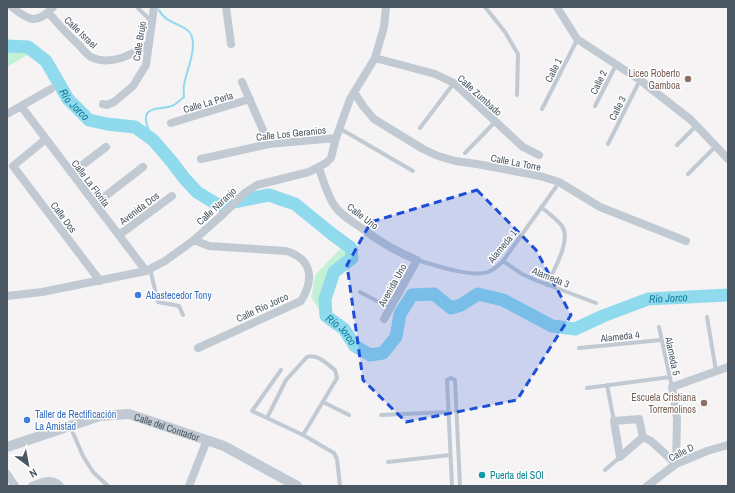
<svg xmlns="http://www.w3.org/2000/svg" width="735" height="493" viewBox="0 0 735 493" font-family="'Archivo Narrow',sans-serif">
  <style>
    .park { fill: #c3f1d5 }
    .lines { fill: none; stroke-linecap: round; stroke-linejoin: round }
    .stream { stroke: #90daee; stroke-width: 2 }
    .river { stroke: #90daee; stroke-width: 13 }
    .service { stroke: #c1cad2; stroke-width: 4 }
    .minor { stroke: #c1cad2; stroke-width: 8 }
    .tertiary { stroke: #c1cad2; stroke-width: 10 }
    .marked { fill: #1d4ed8; fill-opacity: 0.2; stroke: #1d4ed8; stroke-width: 3; stroke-dasharray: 8 5; stroke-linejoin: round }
    .education-dot { fill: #8d6e63; stroke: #fff; stroke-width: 1.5 }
    .shop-dot { fill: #3f7fe0; stroke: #fff; stroke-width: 1.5 }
    .culture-dot { fill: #0f9aa8; stroke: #fff; stroke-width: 1.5 }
    .labels { text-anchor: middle; stroke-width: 3; stroke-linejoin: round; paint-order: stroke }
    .street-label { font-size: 10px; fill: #4a5661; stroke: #fff }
    .education-label { font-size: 10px; fill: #785e54; stroke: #fff; text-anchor: end }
    .shop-label { font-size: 10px; fill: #366cbe; stroke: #fff; text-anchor: start }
    .culture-label { font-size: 10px; fill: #0d838f; stroke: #fff; text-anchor: start }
    .water-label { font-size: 11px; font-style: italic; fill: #0c7c9b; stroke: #fff }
  </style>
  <rect width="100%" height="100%" fill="#f5f3f3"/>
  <!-- park -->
  <path class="park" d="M7 48 25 50 29 54 7 67Z
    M342 247 348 254V258L331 270 322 300 324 317 311 297 313 289 315 275Z"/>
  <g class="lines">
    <!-- stream -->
    <path class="stream" d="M153 140C149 130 138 112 155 109 161 108 168 108 174 105 177 103 180 100 184 97 184 93 183 89 184 85 186 71 202 39 186 29 177 23 164 21 159 10"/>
    <!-- river -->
    <path class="river" id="s1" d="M7 46 28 47 46 61 68 99 89 120 107 124 135 127 153 140 172 162 184 178 197 192 218 205 269 195 295 204 332 234 351 248 352 258 334 272 325 299 326 316 344 329 355 346 370 355 383 353 396 337 400 314 412 295 434 294 451 308 461 305 478 294 503 300 552 326 575 329 603 316 648 299 728 295"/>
    <!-- service -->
    <path class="service" d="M137 7 152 22
      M485 7 505 32 518 54 517 95
      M595 106 616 65
      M542 109 577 40
      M339 128 413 171
      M420 128 454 83
      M608 144 640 80
      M677 145 696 126
      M465 153 495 122
      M688 174 716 146
      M541 207C548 213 557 219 562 226 572 240 553 271 547 285
      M417 260C434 265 472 278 488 272 494 270 498 266 503 261L556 187
      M503 261 522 274 535 280 596 303
      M150 269 158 302 179 306 183 315
      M360 292 390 308
      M707 317 716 371
      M659 327 672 387
      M579 348 661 340
      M607 385 614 421
      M587 388 670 377
      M323 402 349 415
      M381 415 448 412
      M267 418 252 411 281 370
      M70 426 83 456 93 472 108 486
      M303 435 337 378 335 370C327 364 317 353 307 357L286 380 267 418 303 435 334 453 337 459 340 486
      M388 462 450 455
      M605 470 620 457
      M452 486 447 380 451 378 455 380 460 486"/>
    <!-- minor -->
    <path class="minor" d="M12 7C29 21 37 25 53 7
      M226 7 231 44
      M557 7 577 39 640 80 691 120 728 159
      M48 12C58 24 67 34 78 44 82 48 86 54 91 57 111 67 132 54 149 44
      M375 58 435 74 454 83 523 147 539 155
      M242 82 269 144
      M354 92 363 106 374 119 423 149 438 156 455 161 477 164 540 176 559 182 600 207 686 241
      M103 104 107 105 114 102 133 86 146 65 154 7
      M21 106 146 271
      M7 114 51 89
      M171 123 250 99
      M46 139 13 166 100 281
      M201 159 269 144 336 138
      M319 168C323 180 327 194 334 205 341 216 353 222 363 229 380 242 397 252 417 260L384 319
      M72 173 106 147
      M95 204 143 167
      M119 235 172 196
      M194 240 209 246 286 251C313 259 314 280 301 301L198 348
      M7 296 42 292 146 271 165 261 194 240 221 216 246 192 257 185 309 172 326 163 331 158 336 138 350 99 375 58 384 27 386 7
      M643 437 639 419 614 421 620 457 643 437 651 441 676 464
      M676 464 677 419 672 387 728 367
      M7 474 15 486
      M32 486C42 482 52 477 60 486
      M189 486 207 440
      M647 486 676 464 707 451 728 445"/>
    <!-- tertiary -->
    <path class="tertiary" id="s2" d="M7 447 100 416 129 414 224 446 297 486"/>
  </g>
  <!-- marked area -->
  <path class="marked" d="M477 190 536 250 571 315 517 400 406 422 363 380 347 265 371 222Z"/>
  <!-- markers -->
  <g class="education-dot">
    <circle cx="688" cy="79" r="4"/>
    <circle cx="704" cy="403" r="4"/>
  </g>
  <g class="shop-dot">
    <circle cx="138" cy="295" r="4"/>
    <circle cx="27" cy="420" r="4"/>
  </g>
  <circle class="culture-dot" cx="482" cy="475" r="4"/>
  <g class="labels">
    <!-- street labels -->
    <g class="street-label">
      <text transform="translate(81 32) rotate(44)" y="4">Calle Israel</text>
      <text transform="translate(139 41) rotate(-81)" y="4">Calle Brujo</text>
      <text transform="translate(553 70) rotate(-63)" y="4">Calle 1</text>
      <text transform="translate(598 82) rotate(-64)" y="4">Calle 2</text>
      <text transform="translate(480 95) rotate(42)" y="4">Calle Zumbado</text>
      <text transform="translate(208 102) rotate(-17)" y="4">Calle La Perla</text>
      <text transform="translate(617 108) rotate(-63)" y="4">Calle 3</text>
      <text transform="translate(291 133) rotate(-6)" y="4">Calle Los Geranios</text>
      <text transform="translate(516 162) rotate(11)" y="4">Calle La Torre</text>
      <text transform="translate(91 183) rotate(53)" y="4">Calle La Florita</text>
      <text transform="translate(216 206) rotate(-43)" y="4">Calle Naranjo</text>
      <text transform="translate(139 208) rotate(-37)" y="4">Avenida Dos</text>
      <text transform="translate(363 216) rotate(37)" y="4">Calle Uno</text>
      <text transform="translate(64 217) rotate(53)" y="4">Calle Dos</text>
      <text transform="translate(502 246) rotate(-51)" y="4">Alameda 1</text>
      <text transform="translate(551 277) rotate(22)" y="4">Alameda 3</text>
      <text transform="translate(392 285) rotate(-61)" y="4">Avenida Uno</text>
      <text transform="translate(262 307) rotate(-25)" y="4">Calle Río Jorco</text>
      <text transform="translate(620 336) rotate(-6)" y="4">Alameda 4</text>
      <text transform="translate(673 356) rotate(78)" y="4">Alameda 5</text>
      <text dy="4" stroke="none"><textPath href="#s2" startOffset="167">Calle del Contador</textPath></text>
      <text transform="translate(681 452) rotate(-27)" y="4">Calle D</text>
    </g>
    <!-- education labels -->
    <g class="education-label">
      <text x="680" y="77">Liceo Roberto<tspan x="680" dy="12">Gamboa</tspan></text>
      <text x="696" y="401">Escuela Cristiana<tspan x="696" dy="12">Torremolinos</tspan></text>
    </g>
    <!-- shop labels -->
    <g class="shop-label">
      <text x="146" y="299">Abastecedor Tony</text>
      <text x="35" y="418">Taller de Rectificación<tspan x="35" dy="12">La Amistad</tspan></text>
    </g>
    <!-- culture labels -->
    <g class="culture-label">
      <text x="490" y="479">Puerta del SOl</text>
    </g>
    <!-- water labels -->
    <g class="water-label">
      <text dy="4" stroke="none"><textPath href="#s1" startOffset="96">Río Jorco</textPath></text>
      <text dy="4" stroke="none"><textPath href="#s1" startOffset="926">Río Jorco</textPath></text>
      <text dy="4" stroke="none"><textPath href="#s1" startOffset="529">Río Jorco</textPath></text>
    </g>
  </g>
  <!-- border -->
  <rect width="735" height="493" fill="none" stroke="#4a5661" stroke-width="16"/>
  <!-- north arrow -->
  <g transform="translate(28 465) rotate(148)" stroke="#ffffff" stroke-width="3" paint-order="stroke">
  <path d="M0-3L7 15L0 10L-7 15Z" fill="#4a5661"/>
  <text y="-6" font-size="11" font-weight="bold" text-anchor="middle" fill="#4a5661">N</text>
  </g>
</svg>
